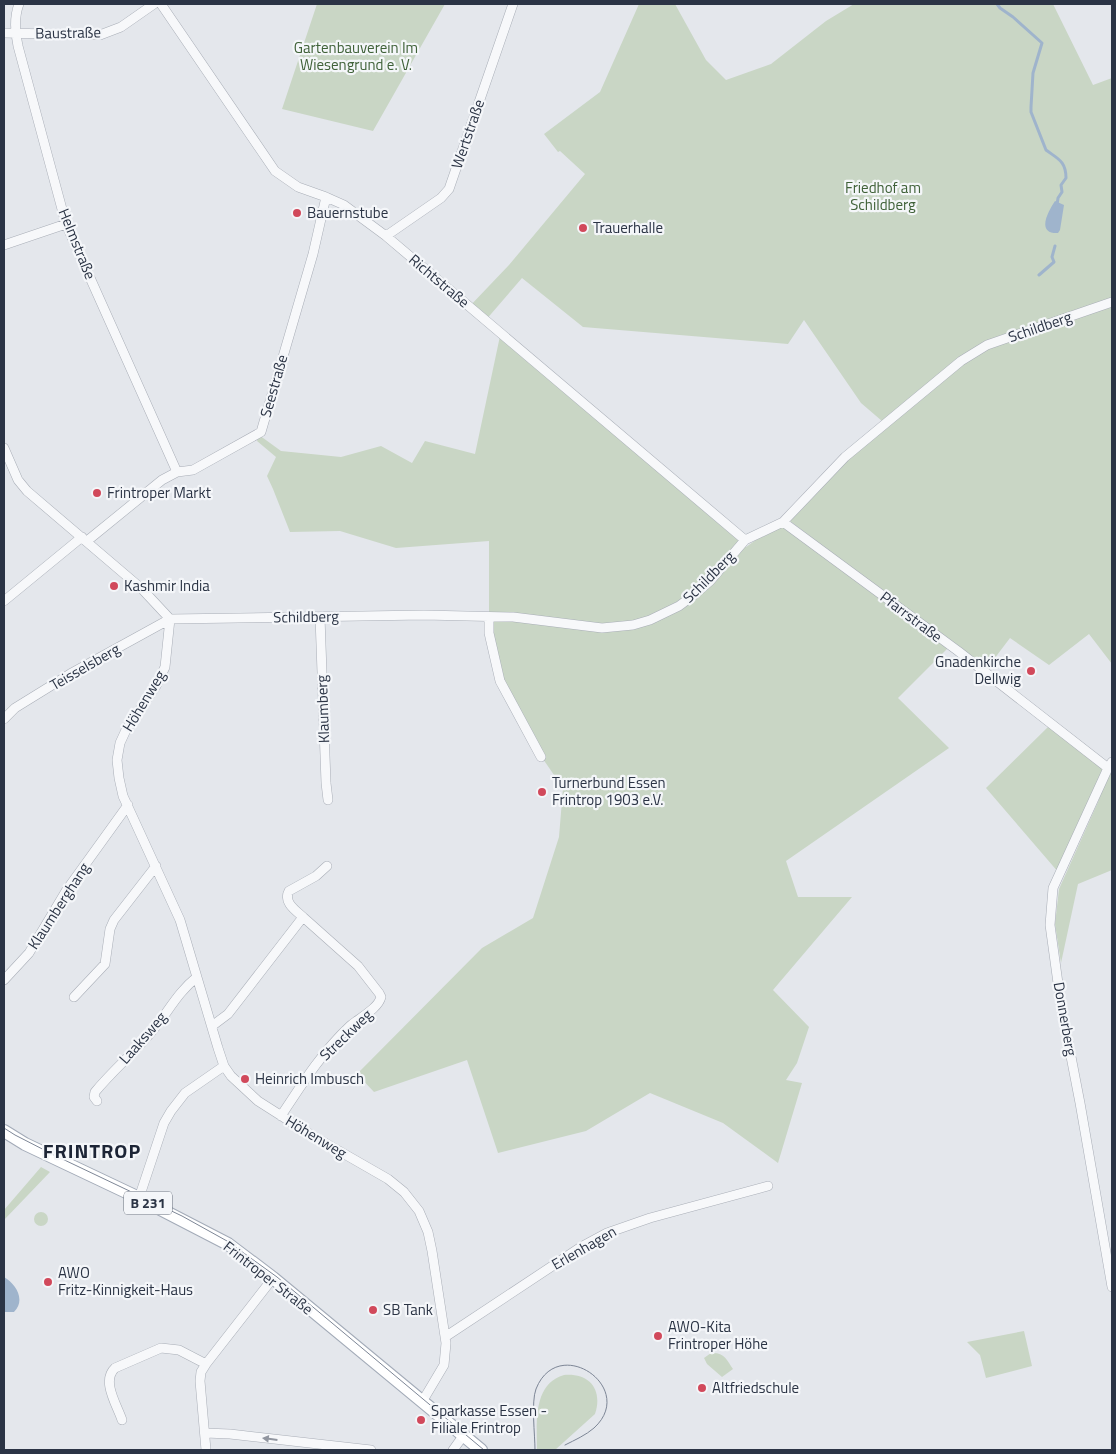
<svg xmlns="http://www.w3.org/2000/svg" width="1116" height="1454" viewBox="0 0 1116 1454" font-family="'Titillium Web',sans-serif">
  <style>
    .green { fill: #c9d6c5 }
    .water { fill: #9fb4cc }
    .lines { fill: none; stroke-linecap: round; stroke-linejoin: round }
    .stream { stroke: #9fb4cc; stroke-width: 3 }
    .minor-casing { stroke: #a9aeb7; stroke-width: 10 }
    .primary-casing { stroke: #a3abb8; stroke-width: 14 }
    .minor { stroke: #f7f8fa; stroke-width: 9 }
    .primary { stroke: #fff; stroke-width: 12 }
    .tram { stroke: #7d8696; stroke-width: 1 }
    .oneway { fill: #9196a0 }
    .poi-dot { fill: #d1495b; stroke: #f4f6f9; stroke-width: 2 }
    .labels { text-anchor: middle; stroke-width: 4.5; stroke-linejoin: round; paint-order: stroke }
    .shield { fill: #f4f6f9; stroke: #676e7b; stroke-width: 1 }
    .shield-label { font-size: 14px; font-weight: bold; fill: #2b3445 }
    .street-label { font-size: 15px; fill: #2b3445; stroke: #f4f6f9 }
    .park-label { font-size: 15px; fill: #3f6138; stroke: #f4f6f9 }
    .poi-label { font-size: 15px; fill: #2b3445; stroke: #f4f6f9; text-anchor: start }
    .district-label { font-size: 20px; font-weight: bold; letter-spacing: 1px; fill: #1d2536; stroke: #f4f6f9 }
  </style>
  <rect width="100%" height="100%" fill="#e4e7ec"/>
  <!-- green -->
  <path class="green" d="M317 4H445L373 131 282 109Z
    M639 4H675L706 60 726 80 771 64 826 21 854 4H1053L1093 85 1112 78V664L1089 634 1049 665 1010 638 985 671 786 518 882 421 861 403 804 320 788 344 583 327 522 278 485 321 468 308 509 265 585 174 560 151 558 152 544 134 600 92Z
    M500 336 746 547 783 521 948 648 898 698 949 748 786 861 798 897H852L773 990 809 1027 797 1063 786 1080 802 1083 778 1163 723 1123 650 1093 586 1131 498 1153 467 1060 374 1092 357 1074 482 948 533 918 559 837 563 788 543 759 499 679 489 613V541L396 548 340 531 290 532 273 489 267 476 276 457 257 441 259 435 281 451 341 457 381 446 412 463 425 441 475 454Z
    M1048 727 1106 769 1059 873 986 788Z
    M1112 765V870L1078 884 1061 963 1055 924 1059 889 1098 802 1109 770Z
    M41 1167 50 1172 4 1220V1210Z
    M34 1219a7 7 0 1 1 14 0a7 7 0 1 1-14 0Z
    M1024 1331 1032 1366 986 1378 980 1355 967 1342Z
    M711 1353C724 1352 727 1360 733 1369L722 1377 707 1364 704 1358Z
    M564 1375C590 1373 603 1390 595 1414L555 1450H537C537 1425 532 1384 564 1375Z"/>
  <!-- water -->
  <path class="water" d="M1055 201 1064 205 1060 230 1058 233C1035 234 1049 210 1055 201Z
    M4 1277C16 1284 26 1300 14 1312H4Z"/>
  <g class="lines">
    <!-- stream -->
    <path class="stream" d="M997 4 1000 8 1013 17 1042 43 1033 73 1031 107V112L1046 150C1058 159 1066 161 1066 178L1061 185 1062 192 1058 198 1057 205
      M1039 275 1054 262 1052 257 1055 246"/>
    <defs>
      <path id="minor" d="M19 4C14 17 15 32 18 46L66 224 177 472
        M161 4 275 171 298 187 326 197 344 205 386 236 745 540
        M4 33 100 35 121 27 154 4
        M386 236 441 198 449 189 513 4
        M4 245 66 224
        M4 448 18 480 27 491 142 589 170 619 165 667 156 686 126 730 120 743 117 760 119 778 123 796 180 920 218 1048 224 1066 231 1076 258 1101 313 1136 388 1179 404 1192 419 1211 428 1232 432 1251 446 1343 444 1365 422 1402
        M783 522 958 651 1108 768
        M87 541 162 480 177 472 193 470 261 432 313 254 326 197
        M4 601 82 537
        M320 617 326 783 328 800
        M489 617V633L500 681 541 757
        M4 719 15 708 70 674 170 619 424 615 513 617 602 628 633 625 650 620 679 606 695 594 710 581 745 540 783 522 845 457 961 361 987 345 1112 302
        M1112 762 1108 768 1053 888 1050 925 1061 1005 1080 1103 1112 1287
        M4 980 29 953 66 891 128 805
        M74 997 105 964 110 929 114 920 156 866
        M212 1026 228 1014 303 917C295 910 283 902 289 891L316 876 327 866
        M97 1101 94 1097 95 1092C113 1070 135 1052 153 1030 169 1011 177 993 197 977
        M281 1116C302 1084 322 1052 350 1026 359 1018 378 1009 381 997L379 993 358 966 303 917
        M139 1198 164 1123 171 1111 185 1093 224 1066
        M445 1337 581 1247 607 1233 650 1218 768 1186
        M122 1420C117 1405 101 1381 115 1368L161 1348 179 1350 206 1364
        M205 1433 230 1434 371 1450
        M206 1450 200 1381 201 1372 206 1364 273 1278
        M453 1450 463 1436"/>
      <path id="primary" d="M4 1131 25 1144 139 1198 228 1244 273 1278 481 1450"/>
    </defs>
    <!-- minor casing -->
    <use href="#minor" class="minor-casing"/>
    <!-- primary casing -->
    <use href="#primary" class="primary-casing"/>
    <!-- minor -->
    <use href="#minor" class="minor"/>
    <!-- primary -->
    <use href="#primary" class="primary"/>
    <!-- tram -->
    <path class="tram" d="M4 1128 15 1135 56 1156 182 1216 227 1241 277 1277 484 1450
      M535 1450C535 1435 531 1402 536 1389 558 1333 638 1388 594 1428 586 1435 575 1440 565 1445"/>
  </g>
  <!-- one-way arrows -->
  <defs><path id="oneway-solid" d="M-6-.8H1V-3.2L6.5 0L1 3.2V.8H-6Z" transform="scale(1.25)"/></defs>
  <use class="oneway" href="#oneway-solid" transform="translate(270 1439) rotate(-173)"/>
  <!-- markers -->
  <g class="poi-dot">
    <circle cx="297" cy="213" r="5"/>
    <circle cx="583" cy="228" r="5"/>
    <circle cx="97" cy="493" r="5"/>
    <circle cx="114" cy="586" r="5"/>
    <circle cx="1031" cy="671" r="5"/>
    <circle cx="542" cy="792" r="5"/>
    <circle cx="245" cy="1079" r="5"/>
    <circle cx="48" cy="1282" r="5"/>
    <circle cx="373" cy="1310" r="5"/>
    <circle cx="658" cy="1336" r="5"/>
    <circle cx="702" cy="1388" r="5"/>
    <circle cx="421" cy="1420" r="5"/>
  </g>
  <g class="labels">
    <!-- shield labels -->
    <rect class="shield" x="124" y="1191.5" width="48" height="23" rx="4"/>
    <g class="shield-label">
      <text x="148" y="1208">B 231</text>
    </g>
    <!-- street labels -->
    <g class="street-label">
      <text transform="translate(68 33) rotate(-1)" y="5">Baustraße</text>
      <text transform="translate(468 134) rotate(-71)" y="5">Wertstraße</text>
      <text transform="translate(77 244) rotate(68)" y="5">Helmstraße</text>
      <text transform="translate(439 281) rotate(40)" y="5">Richtstraße</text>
      <text transform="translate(1040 327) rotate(-19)" y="5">Schildberg</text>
      <text transform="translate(274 386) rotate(-74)" y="5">Seestraße</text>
      <text transform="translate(709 577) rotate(-45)" y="5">Schildberg</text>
      <text transform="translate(306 617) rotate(-1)" y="5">Schildberg</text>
      <text transform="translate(911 617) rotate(37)" y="5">Pfarrstraße</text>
      <text transform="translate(85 667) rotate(-30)" y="5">Teisselsberg</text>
      <text transform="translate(144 701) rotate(-59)" y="5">Höhenweg</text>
      <text transform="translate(323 709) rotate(-92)" y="5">Klaumberg</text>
      <text transform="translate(59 906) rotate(-57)" y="5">Klaumberghang</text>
      <text transform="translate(1065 1019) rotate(80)" y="5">Donnerberg</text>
      <text transform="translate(346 1035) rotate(-44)" y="5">Streckweg</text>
      <text transform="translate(143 1038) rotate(-49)" y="5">Laaksweg</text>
      <text transform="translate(316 1137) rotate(31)" y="5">Höhenweg</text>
      <text transform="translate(584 1248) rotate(-30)" y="5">Erlenhagen</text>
      <text transform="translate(268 1278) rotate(38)" y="5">Frintroper Straße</text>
    </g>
    <!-- park labels -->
    <g class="park-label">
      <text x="356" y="53">Gartenbauverein Im<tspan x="356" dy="17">Wiesengrund e. V.</tspan></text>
      <text x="883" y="193">Friedhof am<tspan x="883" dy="17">Schildberg</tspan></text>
    </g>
    <!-- poi labels -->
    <g class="poi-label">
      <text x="307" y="218">Bauernstube</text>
      <text x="593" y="233">Trauerhalle</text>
      <text x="107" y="498">Frintroper Markt</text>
      <text x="124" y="591">Kashmir India</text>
      <text x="1021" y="667" text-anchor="end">Gnadenkirche<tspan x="1021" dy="17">Dellwig</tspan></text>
      <text x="552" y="788">Turnerbund Essen<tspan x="552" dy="17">Frintrop 1903 e.V.</tspan></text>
      <text x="255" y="1084">Heinrich Imbusch</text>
      <text x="58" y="1278">AWO<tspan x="58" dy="17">Fritz-Kinnigkeit-Haus</tspan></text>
      <text x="383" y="1315">SB Tank</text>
      <text x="668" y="1332">AWO-Kita<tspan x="668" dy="17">Frintroper Höhe</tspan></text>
      <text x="712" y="1393">Altfriedschule</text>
      <text x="431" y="1416">Sparkasse Essen -<tspan x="431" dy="17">Filiale Frintrop</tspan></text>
    </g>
    <!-- district labels -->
    <g class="district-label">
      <text x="92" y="1158">FRINTROP</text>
    </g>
  </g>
  <!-- border -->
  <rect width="1116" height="1454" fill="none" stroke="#2b3445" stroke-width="10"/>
</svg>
